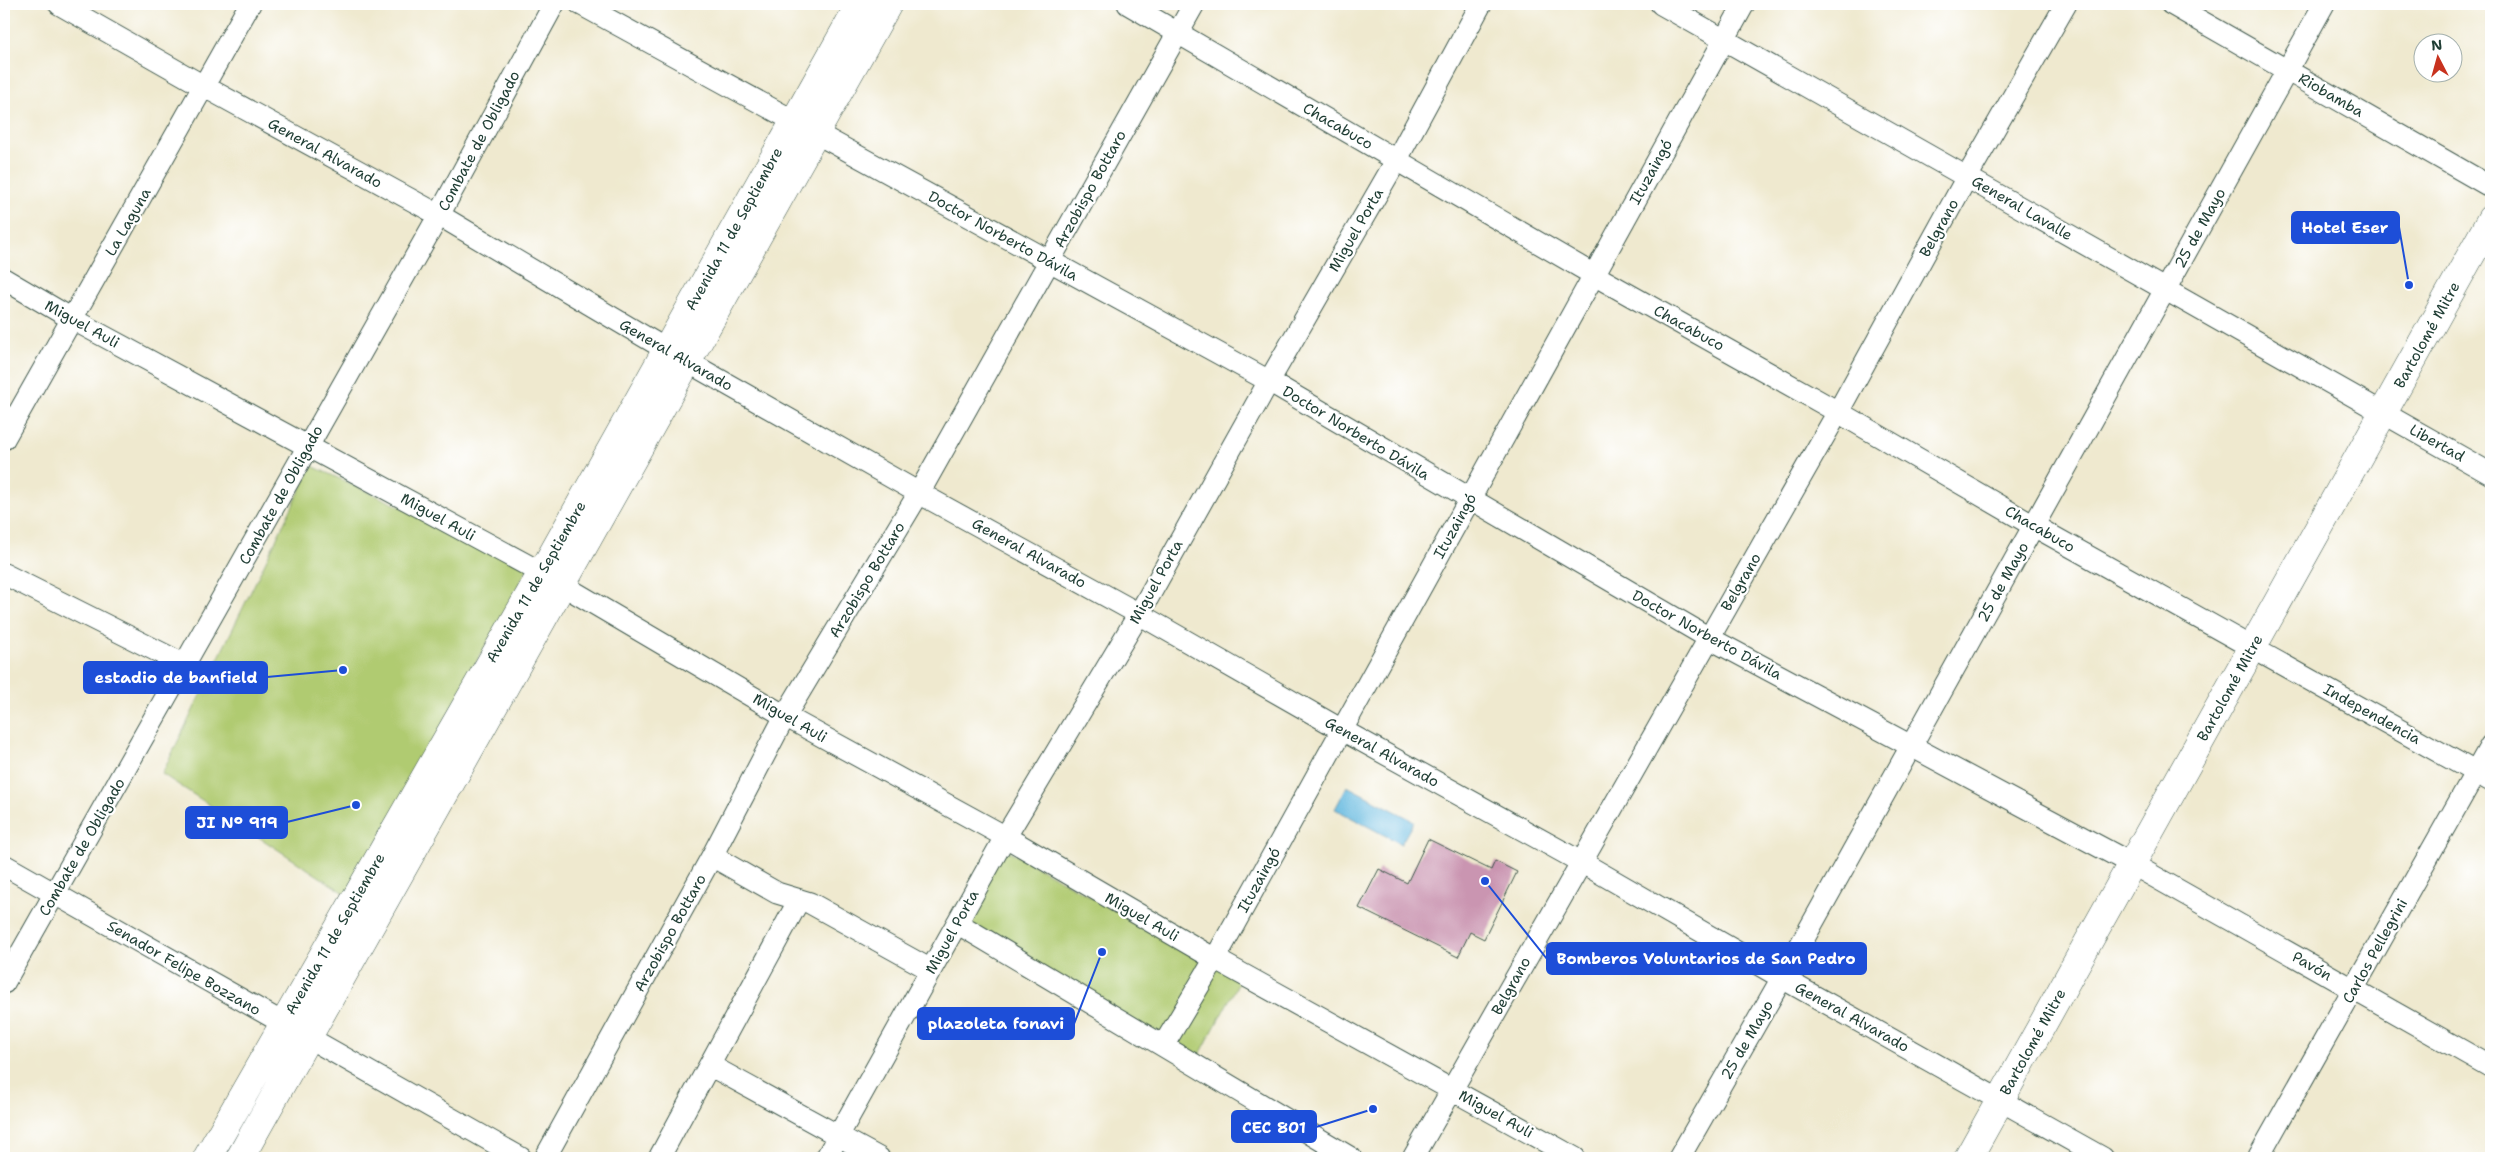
<svg xmlns="http://www.w3.org/2000/svg" width="2495" height="1162" viewBox="0 0 2495 1162" font-family="'Shantell Sans',sans-serif">
  <style>
    .green { fill: #b0cb71; stroke: #688452 }
    .water { fill: #61b7de; stroke: #407a89 }
    .building { fill: #ca95b1 }
    .lines { fill: none; stroke-linecap: round; stroke-linejoin: round }
    .minor-casing { stroke: #3e574b; stroke-width: 23 }
    .major-casing { stroke: #3e574b; stroke-width: 29 }
    .minor { stroke: #fff; stroke-width: 21 }
    .major { stroke: #fff; stroke-width: 28 }
    .labels { text-anchor: middle; stroke-width: 4.5; stroke-linejoin: round; paint-order: stroke }
    .street-label { font-size: 15px; fill: #1f3d34; stroke: #fff }
    .leader { fill: none; stroke: #1d4ed8; stroke-width: 2 }
    .callout-dot { fill: #1d4ed8; stroke: #fff; stroke-width: 2 }
    .callout { fill: #1d4ed8; stroke: #1d4ed8; stroke-width: 2 }
    .callout-label { font-size: 16px; text-anchor: middle; font-weight: bold; fill: #fff }
  </style>
  <rect width="100%" height="100%" fill="#fff"/>
  <filter id="ink" filterUnits="userSpaceOnUse"><feTurbulence type="fractalNoise" baseFrequency=".02" numOctaves="2"/><feDisplacementMap in="SourceGraphic" scale="10" xChannelSelector="R" yChannelSelector="G"/><feConvolveMatrix kernelMatrix="1 2 1 2 8 2 1 2 1" color-interpolation-filters="sRGB"/></filter>
  <filter id="wash" filterUnits="userSpaceOnUse"><feTurbulence type="fractalNoise" baseFrequency=".0096" numOctaves="4" result="noise"/><feDisplacementMap in="SourceGraphic" scale="20" xChannelSelector="R" yChannelSelector="G"/><feGaussianBlur stdDeviation="1.12" result="paint"/><feColorMatrix in="noise" values="0 0 0 0 0 0 0 0 0 0 0 0 0 0 0 0 0 1.4 0 .05"/><feComposite in="paint" operator="in"/></filter>
  <g filter="url(#wash)">
    <rect width="100%" height="100%" fill="#efe9cf"/>
    <!-- green -->
    <path class="green" d="M312 466 529 566 349 896 162 774Z
      M1000 846 1240 980 1198 1058 965 924Z"/>
    <!-- water -->
    <path class="water" d="M1347 786 1414 821 1401 844 1335 809Z"/>
    <g id="blocks">
      <!-- building -->
      <path class="building" d="M1428 839 1491 870 1495 861 1517 872 1484 939 1470 932 1458 957 1359 908 1379 869 1407 883Z"/>
    </g>
  </g>
  <g filter="url(#ink)">
    <use href="#blocks" fill-opacity="0" stroke="#3e574b" stroke-width="1"/>
    <g class="lines">
      <defs>
        <path id="minor" d="M59 4 205 87 439 215 667 350 919 493 1139 614 1342 730 1581 862 1782 978 2103 1158
          M580 4 1269 381 1709 638 2132 864 2491 1067
          M1128 4 1594 275 1838 412 2034 526 2491 781
          M1661 4 2491 474
          M2171 4 2491 187
          M4 279 72 319 542 573 785 716 1006 837 1215 959 1575 1158
          M4 439 250 4
          M4 574 185 665
          M712 856 777 893 810 903 931 970
          M4 865 521 1158
          M957 923 1351 1158
          M4 983 439 215 554 4
          M1163 1046 1215 959 1342 730 1744 4
          M711 1066 879 1158
          M545 1158 712 856 785 716 919 493 1194 4
          M659 1158 799 900
          M826 1158 1000 846 1139 614 1269 381 1396 161 1481 4
          M1413 1158 1838 412 1967 177 2066 4
          M1679 1158 1782 978 2324 4
          M2258 1158 2491 745"/>
        <path id="major" d="M207 1158 542 573 860 4
          M240 1158 888 4
          M1968 1158 2491 219"/>
      </defs>
      <!-- minor casing -->
      <use href="#minor" class="minor-casing"/>
      <!-- major casing -->
      <use href="#major" class="major-casing"/>
      <!-- minor -->
      <use href="#minor" class="minor"/>
      <!-- major -->
      <use href="#major" class="major"/>
    </g>
  </g>
  <g class="labels">
    <!-- street labels -->
    <g class="street-label">
      <text transform="translate(2331 95) rotate(30)" y="5">Riobamba</text>
      <text transform="translate(1338 126) rotate(30)" y="5">Chacabuco</text>
      <text transform="translate(479 141) rotate(-62)" y="5">Combate de Obligado</text>
      <text transform="translate(325 153) rotate(29)" y="5">General Alvarado</text>
      <text transform="translate(1651 172) rotate(-61)" y="5">Ituzaingó</text>
      <text transform="translate(1090 189) rotate(-61)" y="5">Arzobispo Bottaro</text>
      <text transform="translate(2022 208) rotate(30)" y="5">General Lavalle</text>
      <text transform="translate(128 222) rotate(-60)" y="5">La Laguna</text>
      <text transform="translate(1939 228) rotate(-61)" y="5">Belgrano</text>
      <text transform="translate(2200 228) rotate(-61)" y="5">25 de Mayo</text>
      <text transform="translate(734 229) rotate(-61)" y="5">Avenida 11 de Septiembre</text>
      <text transform="translate(1356 230) rotate(-60)" y="5">Miguel Porta</text>
      <text transform="translate(1003 236) rotate(29)" y="5">Doctor Norberto Dávila</text>
      <text transform="translate(82 324) rotate(29)" y="5">Miguel Auli</text>
      <text transform="translate(1689 328) rotate(29)" y="5">Chacabuco</text>
      <text transform="translate(2427 335) rotate(-61)" y="5">Bartolomé Mitre</text>
      <text transform="translate(676 355) rotate(30)" y="5">General Alvarado</text>
      <text transform="translate(1356 433) rotate(31)" y="5">Doctor Norberto Dávila</text>
      <text transform="translate(2437 443) rotate(29)" y="5">Libertad</text>
      <text transform="translate(281 495) rotate(-61)" y="5">Combate de Obligado</text>
      <text transform="translate(438 517) rotate(29)" y="5">Miguel Auli</text>
      <text transform="translate(1455 526) rotate(-61)" y="5">Ituzaingó</text>
      <text transform="translate(2040 529) rotate(30)" y="5">Chacabuco</text>
      <text transform="translate(1029 553) rotate(29)" y="5">General Alvarado</text>
      <text transform="translate(867 580) rotate(-59)" y="5">Arzobispo Bottaro</text>
      <text transform="translate(536 582) rotate(-60)" y="5">Avenida 11 de Septiembre</text>
      <text transform="translate(1156 582) rotate(-61)" y="5">Miguel Porta</text>
      <text transform="translate(1741 582) rotate(-60)" y="5">Belgrano</text>
      <text transform="translate(2003 582) rotate(-61)" y="5">25 de Mayo</text>
      <text transform="translate(1707 635) rotate(29)" y="5">Doctor Norberto Dávila</text>
      <text transform="translate(2230 688) rotate(-61)" y="5">Bartolomé Mitre</text>
      <text transform="translate(2372 714) rotate(29)" y="5">Independencia</text>
      <text transform="translate(790 718) rotate(30)" y="5">Miguel Auli</text>
      <text transform="translate(1382 752) rotate(29)" y="5">General Alvarado</text>
      <text transform="translate(82 847) rotate(-60)" y="5">Combate de Obligado</text>
      <text transform="translate(1259 880) rotate(-61)" y="5">Ituzaingó</text>
      <text transform="translate(1142 917) rotate(30)" y="5">Miguel Auli</text>
      <text transform="translate(952 932) rotate(-61)" y="5">Miguel Porta</text>
      <text transform="translate(670 933) rotate(-61)" y="5">Arzobispo Bottaro</text>
      <text transform="translate(335 934) rotate(-60)" y="5">Avenida 11 de Septiembre</text>
      <text transform="translate(2375 951) rotate(-61)" y="5">Carlos Pellegrini</text>
      <text transform="translate(2312 966) rotate(30)" y="5">Pavón</text>
      <text transform="translate(184 968) rotate(30)" y="5">Senador Felipe Bozzano</text>
      <text transform="translate(1511 986) rotate(-61)" y="5">Belgrano</text>
      <text transform="translate(1852 1017) rotate(29)" y="5">General Alvarado</text>
      <text transform="translate(1747 1040) rotate(-60)" y="5">25 de Mayo</text>
      <text transform="translate(2033 1042) rotate(-61)" y="5">Bartolomé Mitre</text>
      <text transform="translate(1496 1114) rotate(29)" y="5">Miguel Auli</text>
    </g>
  </g>
  <!-- callouts -->
  <path class="leader" d="M2409 285L2399 227M343 670L267 677M356 805L287 822M1485 881L1547 959M1102 952L1074 1024M1373 1109L1316 1127"/>
  <g class="callout-dot">
    <circle cx="2409" cy="285" r="5"/>
    <circle cx="343" cy="670" r="5"/>
    <circle cx="356" cy="805" r="5"/>
    <circle cx="1485" cy="881" r="5"/>
    <circle cx="1102" cy="952" r="5"/>
    <circle cx="1373" cy="1109" r="5"/>
  </g>
  <g class="callout">
    <rect x="2292" y="212" width="107" height="31" rx="5"/>
    <rect x="84" y="662" width="183" height="31" rx="5"/>
    <rect x="186" y="807" width="101" height="31" rx="5"/>
    <rect x="1547" y="943" width="319" height="31" rx="5"/>
    <rect x="918" y="1008" width="156" height="31" rx="5"/>
    <rect x="1232" y="1111" width="84" height="31" rx="5"/>
  </g>
  <g class="callout-label">
    <text x="2345" y="233">Hotel Eser</text>
    <text x="176" y="683">estadio de banfield</text>
    <text x="237" y="828">JI N° 919</text>
    <text x="1706" y="964">Bomberos Voluntarios de San Pedro</text>
    <text x="996" y="1029">plazoleta fonavi</text>
    <text x="1274" y="1133">CEC 801</text>
  </g>
  <!-- margin -->
  <rect width="2495" height="1162" fill="none" stroke="#fff" stroke-width="20"/>
  <!-- north arrow -->
  <g transform="translate(2438 58) rotate(354)"><circle r="24" fill="#ffffff" stroke="#a5b1ae"/>
  <path d="M0-4L9 19L0 12L-9 19Z" fill="#c8321e"/>
  <text y="-8" font-size="14" font-weight="bold" text-anchor="middle" fill="#1f3d34">N</text>
  </g>
</svg>
